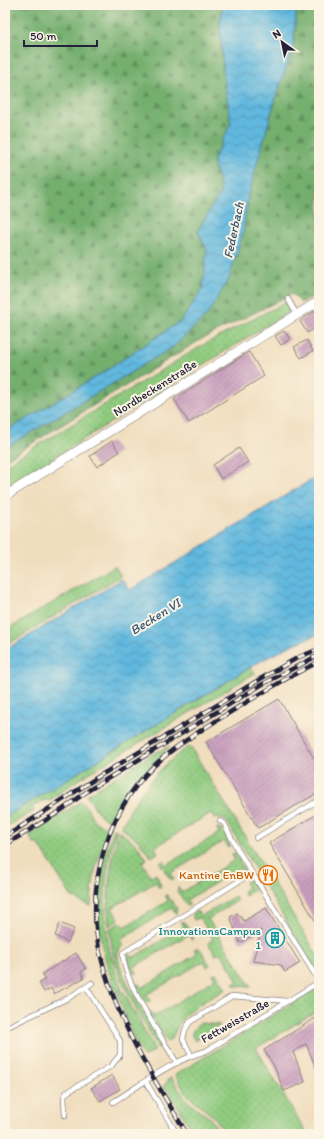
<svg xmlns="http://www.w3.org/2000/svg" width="324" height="1139" viewBox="0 0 324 1139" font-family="Itim,sans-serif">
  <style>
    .grass { fill: url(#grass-dots); stroke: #59765e }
    .forest { fill: url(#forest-firs); stroke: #4b6854 }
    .water { fill: url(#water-waves); stroke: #426d8c }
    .building { fill: url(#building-hatch) }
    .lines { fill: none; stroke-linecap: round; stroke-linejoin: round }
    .lane-casing { stroke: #89807c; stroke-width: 6 }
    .street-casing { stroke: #89807c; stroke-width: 10 }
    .lane { stroke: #fff; stroke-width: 4.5 }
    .street { stroke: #fff; stroke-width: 9 }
    .rail-casing { stroke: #22223b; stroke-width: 4.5 }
    .rail { stroke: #fcf5e5; stroke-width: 3; stroke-dasharray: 9; stroke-linecap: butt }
    .labels { text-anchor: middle; stroke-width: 4; stroke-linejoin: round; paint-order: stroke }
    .street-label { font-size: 12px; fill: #22223b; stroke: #fcf5e5 }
    .food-label { font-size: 12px; fill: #c56008; stroke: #fcf5e5; text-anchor: end }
    .culture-label { font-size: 12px; fill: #0d838f; stroke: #fcf5e5; text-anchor: end }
    .water-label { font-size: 13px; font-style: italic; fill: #385674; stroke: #fcf5e5 }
  </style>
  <defs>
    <pattern id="grass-dots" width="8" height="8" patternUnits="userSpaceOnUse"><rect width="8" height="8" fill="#90cb80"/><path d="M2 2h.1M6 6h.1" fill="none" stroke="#7cae70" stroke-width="1.8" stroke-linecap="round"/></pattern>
    <pattern id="forest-firs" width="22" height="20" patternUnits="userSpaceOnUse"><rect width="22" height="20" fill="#74af6e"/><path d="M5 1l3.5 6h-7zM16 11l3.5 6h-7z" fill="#5f8e5c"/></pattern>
    <pattern id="water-waves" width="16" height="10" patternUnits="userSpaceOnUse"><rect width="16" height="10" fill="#61b8de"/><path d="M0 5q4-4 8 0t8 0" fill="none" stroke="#5095b5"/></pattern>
    <pattern id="building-hatch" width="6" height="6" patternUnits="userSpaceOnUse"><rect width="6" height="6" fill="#c99ebd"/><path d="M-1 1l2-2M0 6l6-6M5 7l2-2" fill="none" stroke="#a3809b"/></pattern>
  </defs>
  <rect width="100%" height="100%" fill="#fcf5e5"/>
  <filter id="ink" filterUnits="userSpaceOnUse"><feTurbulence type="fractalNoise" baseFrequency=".025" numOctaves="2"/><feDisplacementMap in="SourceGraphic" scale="8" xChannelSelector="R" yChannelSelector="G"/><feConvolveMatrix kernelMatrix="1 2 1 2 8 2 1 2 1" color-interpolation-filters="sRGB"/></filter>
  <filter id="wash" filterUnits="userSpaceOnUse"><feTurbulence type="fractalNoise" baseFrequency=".012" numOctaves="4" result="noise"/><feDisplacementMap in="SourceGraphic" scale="16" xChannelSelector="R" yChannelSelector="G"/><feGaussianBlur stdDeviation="0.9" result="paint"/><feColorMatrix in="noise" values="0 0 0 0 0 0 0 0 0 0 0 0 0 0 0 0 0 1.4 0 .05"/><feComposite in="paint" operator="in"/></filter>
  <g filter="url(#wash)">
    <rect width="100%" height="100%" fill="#f0ddbd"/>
    <!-- grass -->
    <path class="grass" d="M286 302 291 308 290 311 5 488V465L203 345Z
      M115 566 121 576 5 646V631Z
      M251 667 255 673 81 778 50 800 42 801 32 807 34 811 5 828V817Z
      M170 746 129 789 111 820H106L98 813 87 795 150 755Z
      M190 746 319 958V969L316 971 227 822 221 817 214 818 211 813 155 847 158 853 151 857 138 840 121 828C137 795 158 766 190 746Z
      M80 802C96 811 86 825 111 827 98 853 92 877 91 906H89L71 896 38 843 35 845 29 835Z
      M217 828 222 829 230 845 228 847 224 841 171 873 174 879H170L160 863 163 860 166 865 219 833Z
      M114 829 117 830C99 883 101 938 122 990L116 992C94 933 90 888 114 829Z
      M119 831 136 844 147 859 142 862 151 877 156 874 161 885 159 888 156 882 112 908 119 919 109 926C106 893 110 863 119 831Z
      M235 852 245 871 243 873 240 868 187 900 190 905 187 906 178 892V887L182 892 235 860 232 854Z
      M249 880 254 881 259 887 245 896 243 891 248 888 245 882Z
      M165 895H167L177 908 176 914 172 908 121 939 124 945C110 953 125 975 129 987L125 988 114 959 109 929 120 922 124 927 168 901Z
      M235 896 237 901 208 919 251 987 235 986 233 984 238 981 221 953 216 955 208 943 213 939 200 918 194 920 193 917V914L197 911 201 916Z
      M181 921 185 923 192 935V940L188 935 134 967 137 973 134 974 129 966 127 955 129 953 132 958 184 927Z
      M198 948 201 950 210 965 207 967 204 961 146 995 150 1001 146 1003 136 986 138 983 142 988 197 954 194 949Z
      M216 973 226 989C211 998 193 1006 182 1019 176 1026 175 1038 167 1042L149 1013 150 1011 155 1016 215 979 212 974Z
      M130 988 163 1045 158 1048 126 990Z
      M316 989 319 991V1010L256 1048 307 1134H225L216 1119 186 1094 175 1075Z
      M123 991 155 1050 144 1057 134 1039 117 994Z
      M201 1023 220 1025 195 1041C188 1033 194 1028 201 1023Z
      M171 1077 186 1100 210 1118 221 1134H194L167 1089 164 1091 162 1088Z"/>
    <!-- forest -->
    <path class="forest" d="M5 5H223L220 24 224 79 231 123 213 161 221 191 198 231 207 250 203 288 182 320 104 372 5 432Z
      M297 5H319V293L301 303 292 294 200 340 5 460V448L173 347 243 233 248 196 276 96 293 49Z"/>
    <!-- water -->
    <path class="water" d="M223 5H297L293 49 276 96 248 196 243 233 229 279 207 315 173 347 5 448V432L104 372 182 320 203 288 207 250 198 231 221 191 213 161 231 123 224 79 220 24Z
      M319 475V634L292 645 257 663 5 817V650L122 579 130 590Z"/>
    <g id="blocks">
      <!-- building -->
      <path class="building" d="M319 308V326L307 333 300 321Z
        M284 331 290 339 281 345 275 336Z
        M307 340 313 351 301 358 294 347Z
        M249 352 264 376 189 423 174 399Z
        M112 441 119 452 97 467 90 456Z
        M239 448 248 462 221 479 213 465Z
        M279 699 319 767V792L258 828 206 742Z
        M319 813V927L269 843Z
        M266 908 300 963 285 972 281 965 253 961 261 930 240 943 230 917 237 913 244 921Z
        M60 923 74 929 68 942 55 936Z
        M76 953 86 969 81 972 84 978 54 994 51 988 44 992 39 983 45 980 42 974Z
        M319 1016V1075L306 1044 293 1052 305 1082 284 1091 274 1066 264 1050Z
        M112 1075 120 1089 100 1101 91 1088Z"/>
    </g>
  </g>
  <g filter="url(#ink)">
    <use href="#blocks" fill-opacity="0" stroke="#89807c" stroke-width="1"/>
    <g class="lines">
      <defs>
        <path id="lane" d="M288 299 297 315
          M220 821 224 823 236 847 319 981
          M256 838 319 800
          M5 1028 70 997 92 983
          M191 1055 183 1039 185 1030 190 1022 232 996 288 1001
          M177 1063C162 1038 122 980 123 953L252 873
          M146 1082 177 1134
          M113 1102C142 1084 173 1060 206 1051L319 982
          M65 1115 64 1097 66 1093 111 1066 120 1055V1041L116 1034 86 987"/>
        <path id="street" d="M5 496 319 301"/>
      </defs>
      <!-- lane casing -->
      <use href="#lane" class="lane-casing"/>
      <!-- street casing -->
      <use href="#street" class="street-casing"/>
      <!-- lane -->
      <use href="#lane" class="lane"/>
      <!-- street -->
      <use href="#street" class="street"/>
      <defs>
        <path id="rail" d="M5 837 101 775 262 678 299 657 319 649
          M5 845 59 812 89 790 261 685 319 655
          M187 1134C152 1076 115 1019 100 953 84 882 109 802 165 756 188 737 215 722 240 706 266 691 292 674 319 662"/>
      </defs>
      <!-- rail casing -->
      <use href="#rail" class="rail-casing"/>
      <!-- rail -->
      <use href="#rail" class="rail"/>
    </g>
  </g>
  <!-- icons -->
  <defs>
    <symbol id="restaurant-ring" viewBox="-11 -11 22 22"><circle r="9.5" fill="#fcf5e5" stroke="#e8710a" stroke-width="1.5"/><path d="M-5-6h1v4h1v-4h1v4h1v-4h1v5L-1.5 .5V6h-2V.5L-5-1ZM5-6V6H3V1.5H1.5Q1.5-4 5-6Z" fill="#e8710a"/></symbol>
    <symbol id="building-ring" viewBox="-11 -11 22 22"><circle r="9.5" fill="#fcf5e5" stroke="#0f9aa8" stroke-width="1.5"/><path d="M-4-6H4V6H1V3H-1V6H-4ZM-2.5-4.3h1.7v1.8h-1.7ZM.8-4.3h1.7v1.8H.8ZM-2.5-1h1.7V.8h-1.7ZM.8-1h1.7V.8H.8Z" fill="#0f9aa8"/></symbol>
  </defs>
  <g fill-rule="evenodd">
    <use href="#restaurant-ring" x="257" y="864" width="22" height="22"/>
    <use href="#building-ring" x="264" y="927" width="22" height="22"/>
  </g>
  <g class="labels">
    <!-- street labels -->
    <g class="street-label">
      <text transform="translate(155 388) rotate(-32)" y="4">Nordbeckenstraße</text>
      <text transform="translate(235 1021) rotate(-30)" y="4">Fettweisstraße</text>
    </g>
    <!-- food labels -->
    <g class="food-label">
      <text x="254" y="879">Kantine EnBW</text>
    </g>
    <!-- culture labels -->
    <g class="culture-label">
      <text x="261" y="935">InnovationsCampus<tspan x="261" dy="14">1</tspan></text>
    </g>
    <!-- water labels -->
    <g class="water-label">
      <text transform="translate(233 230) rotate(-78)" y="5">Federbach</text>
      <text transform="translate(155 616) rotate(-32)" y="5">Becken VI</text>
    </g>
  </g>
  <!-- margin -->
  <rect width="324" height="1139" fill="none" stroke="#fcf5e5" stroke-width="20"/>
  <!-- north arrow -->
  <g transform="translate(282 42) rotate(327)" stroke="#fcf5e5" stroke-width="3" paint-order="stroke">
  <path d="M0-3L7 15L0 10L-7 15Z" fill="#22223b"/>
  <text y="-6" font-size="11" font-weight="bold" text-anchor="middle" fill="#22223b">N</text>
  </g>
  <!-- scale -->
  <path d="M24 40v6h73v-6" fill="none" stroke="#22223b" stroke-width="2"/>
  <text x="30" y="40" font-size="12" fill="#22223b" stroke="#fcf5e5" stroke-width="3" paint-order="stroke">50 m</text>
</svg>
